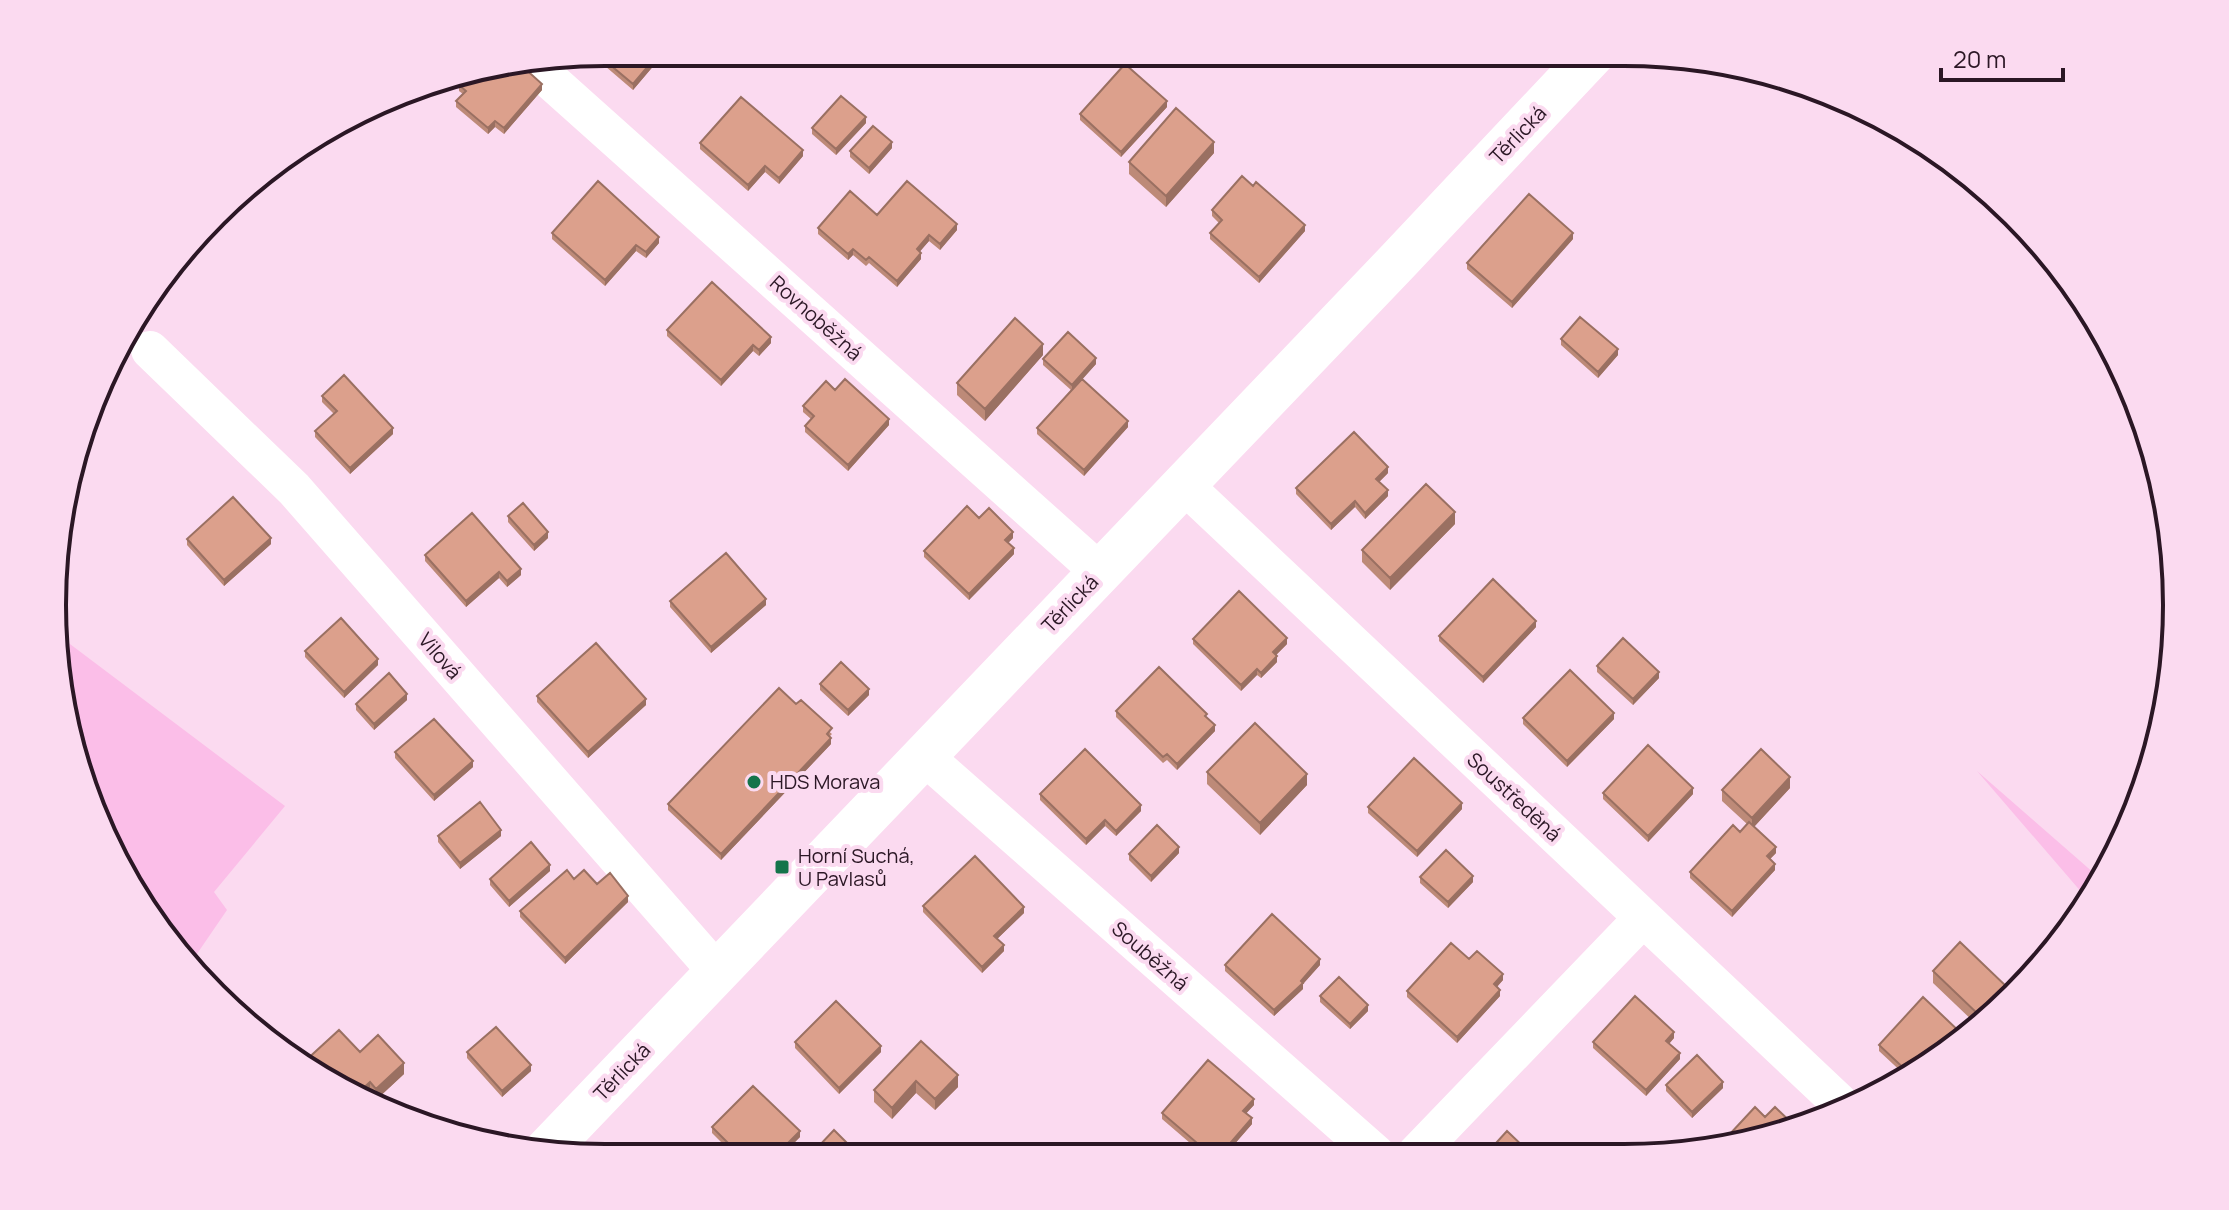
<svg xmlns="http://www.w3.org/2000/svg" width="2229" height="1210" viewBox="0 0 2229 1210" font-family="Manrope,sans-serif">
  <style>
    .green { fill: #fbbee8 }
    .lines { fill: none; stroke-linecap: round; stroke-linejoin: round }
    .minor { stroke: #fff; stroke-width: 38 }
    .secondary { stroke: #fff; stroke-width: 44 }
    .wall { fill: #bd8a78 }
    .shaded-wall { fill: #9a7062 }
    .building { fill: #dca08c; stroke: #9a7062; stroke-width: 2 }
    .poi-dot { fill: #14744b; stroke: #fbdaf0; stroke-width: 3 }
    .labels { text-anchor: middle; stroke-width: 8; stroke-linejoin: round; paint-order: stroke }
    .street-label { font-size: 20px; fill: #2b1725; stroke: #fbdaf0 }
    .poi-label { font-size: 20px; fill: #2b1725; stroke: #fbdaf0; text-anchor: start }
    .rim { fill: none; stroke: #2b1725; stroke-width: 4 }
  </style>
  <rect width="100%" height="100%" fill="#fbdaf0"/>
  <!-- green -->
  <path class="green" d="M54 632 285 806 214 892 227 910 188 967 94 817 53 642Z
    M1977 771 2103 881 2089 901Z"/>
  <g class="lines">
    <!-- minor -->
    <path class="minor" d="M532 64 1101 573
      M150 350 294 489 718 973
      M1184 485 1845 1108
      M925 757 1376 1154
      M1416 1154 1643 918"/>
    <!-- secondary -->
    <path class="secondary" d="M544 1153 1398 261 1594 53"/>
  </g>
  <!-- wall -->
  <path class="wall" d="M605 52H684L672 66 661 57 633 90 591 54Z
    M459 85 542 90 504 134 495 127 488 134 456 107V101L463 94 459 91Z
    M1167 107 1121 157 1080 120V114Z
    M866 123 836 155 812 134V128Z
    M700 143 803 156 779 184 765 172 748 191 700 149Z
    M892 148 869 174 850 157V151Z
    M1214 153 1166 207 1129 174V162Z
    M1212 210 1305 231 1259 283 1210 239V233L1219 223 1212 216Z
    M877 215 957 230 940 250 929 241 919 252 921 259 897 287 869 263 866 266 853 255 848 260 818 234V228Z
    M552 233 659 243 646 258 636 251 605 286 552 239Z
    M1573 239 1512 308 1467 269V263Z
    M667 330 771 343 759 356 753 351 721 386 667 336Z
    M1561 339 1618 355 1598 378 1561 345Z
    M1043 355 985 421 957 395V383Z
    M1043 359 1096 364 1082 379 1128 427 1084 476 1037 434V428L1071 390 1043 365Z
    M835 390 889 425 848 471 805 432V426L811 419 803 412V406Z
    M322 396 393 434 350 474 315 437V431L334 414 322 402Z
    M1388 473 1379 482 1388 496 1365 519 1355 507 1331 530 1296 494V488Z
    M508 516 548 538 534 551 508 522Z
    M979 518 1013 538 1008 543 1014 554 969 600 924 557V551Z
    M1455 524 1390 590 1362 562V550Z
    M187 539 271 544 224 586 187 545Z
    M425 555 521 575 507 587 499 578 466 607 425 561Z
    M670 601 766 605 711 653 670 607Z
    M1536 627 1483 683 1439 641V636Z
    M1193 639 1287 644 1276 655 1277 662 1261 678 1257 675 1241 691 1193 644Z
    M305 651 378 665 344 698 305 657Z
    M1597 666 1659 678 1633 705 1597 672Z
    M820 684 869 695 848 716 820 690Z
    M537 696 646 705 588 758 537 702Z
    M407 700 374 730 356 710V704Z
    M796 704 832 734 830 736 831 744 721 860 668 810V804Z
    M1116 711 1207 718 1215 731 1177 770 1167 760 1163 763 1116 717Z
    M1523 718 1614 719 1567 767 1523 724Z
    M395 752 473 767 434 801 395 758Z
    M1207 772 1307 785 1260 835 1207 784Z
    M1790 788 1754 827 1776 853 1770 859 1775 870 1732 917 1690 878V872L1740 832 1747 824 1722 801V790Z
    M1603 793 1693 794 1648 842 1603 799Z
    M1040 794 1141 811 1116 836 1105 826 1086 845 1040 800Z
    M1368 807 1462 809 1417 857 1368 813Z
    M438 836H501L460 869 438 842Z
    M1179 853 1151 882 1129 860V854Z
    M550 871 509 907 490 885V879Z
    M1420 877 1473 882 1448 908 1420 883Z
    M574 879 597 884 628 902 565 964 520 917V911Z
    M923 906 1024 913 997 939 1004 951 982 973 923 912Z
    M1469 959 1503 980 1497 987 1500 996 1457 1043 1407 997V991Z
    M1225 965H1320L1303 984V989L1274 1016 1225 971Z
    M1933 971 2008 998 1977 1025 1933 983Z
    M1320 996 1368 1011 1350 1029 1320 1002Z
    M1674 1038 1669 1044 1680 1059 1646 1096 1593 1048V1042Z
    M921 1041 958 1087 935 1110 916 1093 892 1119 874 1102V1090Z
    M795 1042 881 1052 839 1094 795 1048Z
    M1879 1045 1932 1065 1907 1077 1879 1051Z
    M360 1052 404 1074 376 1100 370 1094Z
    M467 1052 531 1071 502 1097 467 1058Z
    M1666 1085 1723 1088 1692 1118 1666 1091Z
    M1254 1105 1246 1113 1252 1124 1225 1155H1204L1162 1119V1113Z
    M1765 1117 1798 1129 1733 1145 1729 1141V1135Z
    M712 1127 800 1137 781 1156H735L712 1133Z
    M817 1148 860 1156H819L817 1154Z"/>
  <!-- shaded-wall -->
  <path class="shaded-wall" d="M661 52V57L633 90V84Z
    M679 52H684L672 66V60Z
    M542 84V90L504 134V128Z
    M1167 101V107L1121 157V152Z
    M866 117V123L836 155V149Z
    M495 121V127L488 134V128Z
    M892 142V148L869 174V168Z
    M1214 142V153L1166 207V196Z
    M803 150V156L779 184V178Z
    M765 166V172L748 191V185Z
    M258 177V183L238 205V199Z
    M957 224V230L940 250V244Z
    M1305 225V231L1259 283V277Z
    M1573 233V239L1512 308V302Z
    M929 235V241L917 255V249Z
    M659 237V243L646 258V252Z
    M636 245V251L605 286V280Z
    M853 249V255L848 260V254Z
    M921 253V259L897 287V281Z
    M771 337V343L759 356V350Z
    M1043 344V355L985 421V409Z
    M753 345V351L721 386V380Z
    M1618 349V355L1598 378V372Z
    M1096 358V364L1072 391V385Z
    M889 419V425L848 471V465Z
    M1128 421V427L1084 476V470Z
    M393 428V434L350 474V468Z
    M1388 467V473L1376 485V479Z
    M1388 490V496L1365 519V513Z
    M1355 501V507L1331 530V524Z
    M1455 512V524L1390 590V578Z
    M548 532V538L534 551V545Z
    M1013 532V538L1005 546V540Z
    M271 538V544L224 586V580Z
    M1014 548V554L969 600V594Z
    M521 569V575L507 587V581Z
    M499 572V578L466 607V601Z
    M766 599V605L711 653V647Z
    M1536 621V627L1483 683V677Z
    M1287 638V644L1273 658V652Z
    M1277 656V662L1261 678V673Z
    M378 659V665L344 698V692Z
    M1257 669V675L1241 691V685Z
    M1659 672V678L1633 705V699Z
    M869 689V695L848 716V710Z
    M407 694V700L374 730V724Z
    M646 699V705L588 758V752Z
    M1614 713V719L1567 767V761Z
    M1215 725V731L1177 770V764Z
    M831 738V744L721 860V854Z
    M473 761V767L434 801V795Z
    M1307 774V785L1260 835V823Z
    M1790 777V788L1752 829V818Z
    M1693 788V794L1648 842V836Z
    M1462 803V809L1417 857V851Z
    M1141 805V811L1116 836V831Z
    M1105 820V826L1086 845V839Z
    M501 830V836L460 869V863Z
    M1179 847V853L1151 882V876Z
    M1776 847V853L1767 862V856Z
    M1775 864V870L1732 917V911Z
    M550 865V871L509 907V901Z
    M1473 876V882L1448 908V902Z
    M628 896V902L565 964V958Z
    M1024 907V913L994 942V936Z
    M1004 945V951L982 973V967Z
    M1320 959V965L1303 984V989L1274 1016V1010Z
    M1503 974V980L1494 990V984Z
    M2008 988V998L1981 1021V1017Z
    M1500 990V996L1457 1043V1037Z
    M1368 1005V1011L1350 1029V1024Z
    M1674 1032V1038L1666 1047V1041Z
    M881 1046V1052L839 1094V1088Z
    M1680 1053V1059L1646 1096V1090Z
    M404 1063V1074L376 1100V1089Z
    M531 1065V1071L502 1097V1091Z
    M958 1075V1087L935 1110V1099Z
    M916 1081V1093L892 1119V1108Z
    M370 1082V1094L364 1099 356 1095Z
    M1723 1082V1088L1692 1118V1112Z
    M1254 1099V1105L1243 1117V1111Z
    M1252 1118V1124L1225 1155H1220Z
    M800 1131V1137L781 1156H775Z"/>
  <!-- building -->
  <path class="building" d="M605 52H660L633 84 596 53Z
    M662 52H679L672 60Z
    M1125 64 1167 101 1121 152 1080 114Z
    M522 66 542 84 504 128 495 121 488 128 456 101 466 91 459 85 468 75Z
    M841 96 866 117 836 149 812 128Z
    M741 97 803 150 779 178 765 166 748 185 700 143Z
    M1176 108 1214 142 1166 196 1129 162Z
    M873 126 892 142 869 168 850 151Z
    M1242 176 1253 186 1256 182 1305 225 1259 277 1210 233 1222 220 1212 210Z
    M598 181 659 237 646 252 636 245 605 280 552 233Z
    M907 181 957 224 940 244 929 235 917 249 921 253 897 281 869 257 866 260 853 249 848 254 818 228 850 191 877 215Z
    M1529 194 1573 233 1512 302 1467 263Z
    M712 282 771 337 759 350 753 345 721 380 667 330Z
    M1580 317 1618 349 1598 372 1561 339Z
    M1015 318 1043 344 985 409 957 383Z
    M1068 332 1096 358 1072 385 1043 359Z
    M344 375 393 428 350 468 315 431 337 411 322 396Z
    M845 379 889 419 848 465 805 426 814 416 803 406 826 381 835 390Z
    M1082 379 1128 421 1084 470 1037 428Z
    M1354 432 1388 467 1376 479 1388 490 1365 513 1355 501 1331 524 1296 488Z
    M1426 484 1455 512 1390 578 1362 550Z
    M233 497 271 538 224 580 187 539Z
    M523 503 548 532 534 545 508 516Z
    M967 506 979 518 989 508 1013 532 1005 540 1014 548 969 594 924 551Z
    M472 513 521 569 507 581 499 572 466 601 425 555Z
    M726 553 766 599 711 647 670 601Z
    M1493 579 1536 621 1483 677 1439 636Z
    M1239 591 1287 638 1273 652 1277 656 1261 673 1257 669 1241 685 1193 639Z
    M341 618 378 659 344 692 305 651Z
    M1623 638 1659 672 1633 699 1597 666Z
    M596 643 646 699 588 752 537 696Z
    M841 662 869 689 848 710 820 684Z
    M1159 667 1207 714 1205 716 1215 725 1177 764 1167 754 1163 757 1116 711Z
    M1570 670 1614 713 1567 761 1523 718Z
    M389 673 407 694 374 724 356 704Z
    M779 688 796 704 801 700 832 728 827 734 831 738 721 854 668 804Z
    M434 719 473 761 434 795 395 752Z
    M1255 723 1307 774 1260 823 1207 772Z
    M1648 745 1693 788 1648 836 1603 793Z
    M1085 749 1141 805 1116 831 1105 820 1086 839 1040 794Z
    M1761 749 1790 777 1752 818 1722 790Z
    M1414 758 1462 803 1417 851 1368 807Z
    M480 802 501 830 460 863 438 836Z
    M1749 822 1776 847 1767 856 1775 864 1732 911 1690 872 1733 825 1740 832Z
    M1157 825 1179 847 1151 876 1129 854Z
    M531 842 550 865 509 901 490 879Z
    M1446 850 1473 876 1448 902 1420 877Z
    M975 856 1024 907 994 936 1004 945 982 967 923 906Z
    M567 870 574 879 584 870 597 884 610 873 628 896 565 958 520 911Z
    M1272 914 1320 959 1301 981 1303 983 1274 1010 1225 965Z
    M1960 942 2008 988 1981 1017 1933 971Z
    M1451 943 1469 959 1477 951 1503 974 1494 984 1500 990 1457 1037 1407 991Z
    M1339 977 1368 1005 1350 1024 1320 996Z
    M1635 996 1674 1032 1666 1041 1680 1053 1646 1090 1593 1042Z
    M1923 997 1964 1036 1932 1065 1911 1075 1879 1045Z
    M836 1001 881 1046 839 1088 795 1042Z
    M496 1027 531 1065 502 1091 467 1052Z
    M339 1030 360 1052 378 1035 404 1063 376 1089 370 1082 356 1095 329 1084 303 1063Z
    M921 1041 958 1075 935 1099 916 1081 892 1108 874 1090Z
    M1697 1055 1723 1082 1692 1112 1666 1085Z
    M1208 1060 1254 1099 1243 1111 1252 1118 1220 1155H1211L1162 1113Z
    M753 1086 800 1131 775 1156H741L712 1127Z
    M1755 1107 1765 1117 1775 1107 1798 1129 1738 1143 1729 1135Z
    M834 1130 860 1156H825L817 1148Z
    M1507 1131 1531 1154H1486Z"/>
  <!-- markers -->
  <g class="poi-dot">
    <circle cx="754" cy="782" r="8"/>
    <rect x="774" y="859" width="16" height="16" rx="4"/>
  </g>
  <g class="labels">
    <!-- street labels -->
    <g class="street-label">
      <text transform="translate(1518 135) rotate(-46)" y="7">Těrlická</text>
      <text transform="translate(816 318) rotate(42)" y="7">Rovnoběžná</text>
      <text transform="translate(1070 604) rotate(-46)" y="7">Těrlická</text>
      <text transform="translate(440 656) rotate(49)" y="7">Vilová</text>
      <text transform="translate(1514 797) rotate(43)" y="7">Soustředěná</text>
      <text transform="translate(1150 956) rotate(41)" y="7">Souběžná</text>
      <text transform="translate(622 1072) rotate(-46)" y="7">Těrlická</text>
    </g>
    <!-- poi labels -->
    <g class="poi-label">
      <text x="770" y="789">HDS Morava</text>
      <text x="798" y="863">Horní Suchá,<tspan x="798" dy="23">U Pavlasů</tspan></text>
    </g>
  </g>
  <!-- crop -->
  <path d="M0 0H2229V1210H0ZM605 66H1624A539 539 0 0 1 2163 605V605A539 539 0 0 1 1624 1144H605A539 539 0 0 1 66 605V605A539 539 0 0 1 605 66Z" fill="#fbdaf0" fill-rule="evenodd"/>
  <path class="rim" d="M605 66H1624A539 539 0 0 1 2163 605V605A539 539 0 0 1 1624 1144H605A539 539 0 0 1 66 605V605A539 539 0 0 1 605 66Z"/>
  <!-- scale -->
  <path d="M1941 68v12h122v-12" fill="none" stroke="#2b1725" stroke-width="4"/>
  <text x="1953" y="68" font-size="24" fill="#2b1725" stroke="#fbdaf0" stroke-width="6" paint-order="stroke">20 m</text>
</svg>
